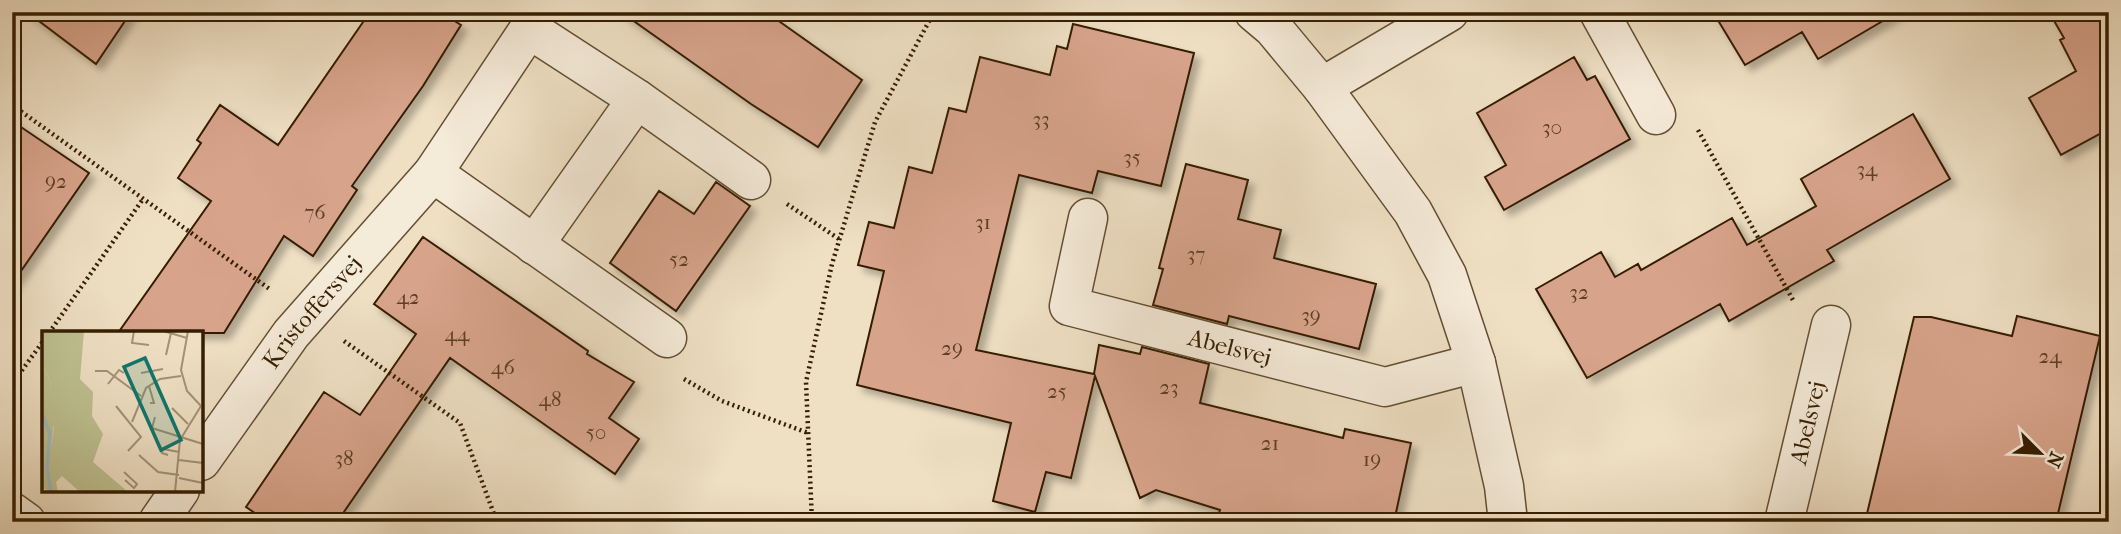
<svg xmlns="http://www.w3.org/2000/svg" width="2121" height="534" viewBox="0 0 2121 534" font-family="'IM FELL French Canon',serif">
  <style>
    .building { fill: #d7a38b; stroke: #361e01; stroke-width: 2; filter: url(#shadow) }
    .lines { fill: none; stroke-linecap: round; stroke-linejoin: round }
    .street-casing { stroke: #644e32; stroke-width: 41 }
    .path { stroke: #361e01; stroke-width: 4.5; stroke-dasharray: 2 3.5; stroke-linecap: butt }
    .street { stroke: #f5ebd9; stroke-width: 38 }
    .labels { text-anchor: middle; stroke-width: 5; stroke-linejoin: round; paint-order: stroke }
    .number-label { font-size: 21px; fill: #5e3f24 }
    .street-label { font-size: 24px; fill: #361e01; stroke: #f5ebd9 }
    .inset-river { fill: none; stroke: #9ebabe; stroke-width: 3.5 }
    .inset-road { fill: none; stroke: #a59276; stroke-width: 2 }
    .view { fill: #0f766e; fill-opacity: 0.15; stroke: #0f766e; stroke-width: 3.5 }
    .inset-edge { fill: none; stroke: #361e01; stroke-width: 3.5 }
  </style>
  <defs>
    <filter id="shadow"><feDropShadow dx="6" dy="6" stdDeviation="3.5" flood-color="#0004"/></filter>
  </defs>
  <rect width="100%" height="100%" fill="#efe0c4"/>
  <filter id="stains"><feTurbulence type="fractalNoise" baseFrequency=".00286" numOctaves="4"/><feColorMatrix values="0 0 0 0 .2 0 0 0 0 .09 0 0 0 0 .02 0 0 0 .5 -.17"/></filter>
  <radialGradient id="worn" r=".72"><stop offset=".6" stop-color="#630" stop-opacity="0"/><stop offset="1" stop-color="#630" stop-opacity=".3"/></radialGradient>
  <!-- building -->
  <path class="building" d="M27 12H131L96 64Z
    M370 12H440L461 25 423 86 352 186 357 190 313 256 284 236 224 333H118L211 201 178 178 201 143 197 140 220 105 278 145Z
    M621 12H766L862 80 818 147 751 104Z
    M1713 12H1898L1818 59 1802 32 1745 65Z
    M2049 12H2109V129L2061 155 2029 98 2076 71 2060 40 2064 38Z
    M1073 24 1194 53 1161 186 1098 171 1092 193 1019 175 976 350 1094 374 1099 345 1140 354 1142 347 1209 364 1200 403 1343 438 1345 429 1411 443 1394 522H1242L1218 516 1220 510 1156 490 1140 498 1095 376 1071 478 1046 472 1035 512 993 501 1011 423 857 385 884 271 858 265 869 222 894 228 909 167 932 173 949 108 966 112 980 57 1050 75 1057 46 1067 49Z
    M1574 57 1587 80 1595 76 1630 139 1504 210 1485 177 1506 165 1477 113Z
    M1913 114 1950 179 1827 250 1834 261 1729 321 1720 304 1587 378 1536 289 1601 252 1615 277 1638 264 1641 270 1732 218 1747 245 1816 206 1801 179Z
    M12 121 89 173 12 284Z
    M1186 164 1248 180 1238 219 1281 230 1274 258 1376 284 1359 349 1229 316 1227 324 1153 305 1163 269 1159 268Z
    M716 182 750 206 676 311 610 263 659 191 694 214Z
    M423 237 588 351 587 354 634 382 609 418 639 439 615 474 450 358 337 522H268L246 507 324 392 360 415 416 334 374 304Z
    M2017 316 2100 336 2056 522H1865L1914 317H1931L2012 336Z"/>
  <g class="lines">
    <defs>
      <g id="street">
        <path d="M1254 12 1273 28 1322 87 1413 212 1447 275 1476 363 1504 486 1508 522"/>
        <path d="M1599 12 1656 115"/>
        <path d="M1322 87 1449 12"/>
        <path d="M433 173 667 338"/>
        <path id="s1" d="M1088 218 1069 306 1385 387 1476 363"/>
        <path d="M534 245 637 99"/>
        <path id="s2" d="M201 461 291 334 433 173 529 29 637 99 751 180"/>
        <path d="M12 512 26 522"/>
        <path d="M158 522 180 490"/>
        <path id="s3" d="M1784 522 1831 325"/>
      </g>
    </defs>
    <!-- street casing -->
    <use href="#street" class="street-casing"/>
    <!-- path -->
    <path class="path" d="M12 105 271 290
      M1698 130 1793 300
      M787 204 839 239
      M49 333 143 199
      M344 341 460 423 497 522
      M684 379 722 401 808 433
      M12 384 44 340
      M812 522 806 382 832 264 875 122 934 12"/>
    <!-- street -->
    <use href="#street" class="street"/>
  </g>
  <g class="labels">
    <!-- number labels -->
    <g class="number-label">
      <text x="1041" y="126">33</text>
      <text x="1552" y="134">30</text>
      <text x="1132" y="164">35</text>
      <text x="1867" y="176">34</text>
      <text x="56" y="188">92</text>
      <text x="315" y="219">76</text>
      <text x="983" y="229">31</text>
      <text x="1196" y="261">37</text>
      <text x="679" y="266">52</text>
      <text x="1579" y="299">32</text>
      <text x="408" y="304">42</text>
      <text x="1311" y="322">39</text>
      <text x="457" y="341">44</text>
      <text x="952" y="355">29</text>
      <text x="2050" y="363">24</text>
      <text x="503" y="374">46</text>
      <text x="1169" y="394">23</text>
      <text x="1057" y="398">25</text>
      <text x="550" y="406">48</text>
      <text x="596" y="439">50</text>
      <text x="1270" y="450">21</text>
      <text x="344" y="465">38</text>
      <text x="1372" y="466">19</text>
    </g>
    <!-- street labels -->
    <g class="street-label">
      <text dy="8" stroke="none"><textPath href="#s2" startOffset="186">Kristoffersvej</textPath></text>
      <text dy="8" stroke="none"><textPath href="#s1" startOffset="256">Abelsvej</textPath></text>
      <text dy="8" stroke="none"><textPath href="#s3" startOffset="102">Abelsvej</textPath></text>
    </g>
  </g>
  <!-- overview -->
  <g transform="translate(42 331)">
    <rect width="161" height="161" fill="#efe0c4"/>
    <path d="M0 0H42L38 48 51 61 50 85 61 103 51 131 86 161H38L20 145 14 151 16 161H9L5 136 12 96 8 50 0 34Z" fill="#bec191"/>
    <path d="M0 34 8 50 13 87 5 136 9 161 0 157Z" fill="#bec191"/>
    <path class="inset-river" d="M0 83 8 103 5 136 9 161"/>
    <path class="inset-road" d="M92 0 90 12 107 14M121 0 145 7M146 0 139 39 145 60 159 75M124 24 129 2M53 40H65L99 65M99 42 121 38M66 53 77 39 82 42M107 55 112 72H108M74 75 99 106 86 120M130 77 146 93M113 86 110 97 161 113M90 91 104 57 118 48 139 45M97 124 116 141 137 144M126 124 120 122 121 118 137 121M137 129 161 132M82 141 95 153 92 157 83 149M137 147 161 152M133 161 138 109 159 75"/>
    <path class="view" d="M103 27 139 109 119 119 82 36Z"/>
    <rect width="161" height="161" class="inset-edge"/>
  </g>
  <!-- margin -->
  <rect width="2121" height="534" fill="none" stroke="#efe0c4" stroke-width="42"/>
  <rect x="14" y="14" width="2093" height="506" fill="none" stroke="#361e01" stroke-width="3.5"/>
  <rect x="21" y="21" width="2079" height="492" fill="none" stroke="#361e01" stroke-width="2"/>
  <!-- north arrow -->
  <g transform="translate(2040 453) rotate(114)" stroke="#f5ebd9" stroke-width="5" paint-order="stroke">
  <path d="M0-5L12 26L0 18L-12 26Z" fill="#361e01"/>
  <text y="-10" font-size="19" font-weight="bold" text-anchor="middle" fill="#361e01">N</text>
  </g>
  <rect width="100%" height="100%" filter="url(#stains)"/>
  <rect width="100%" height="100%" fill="url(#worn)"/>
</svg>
